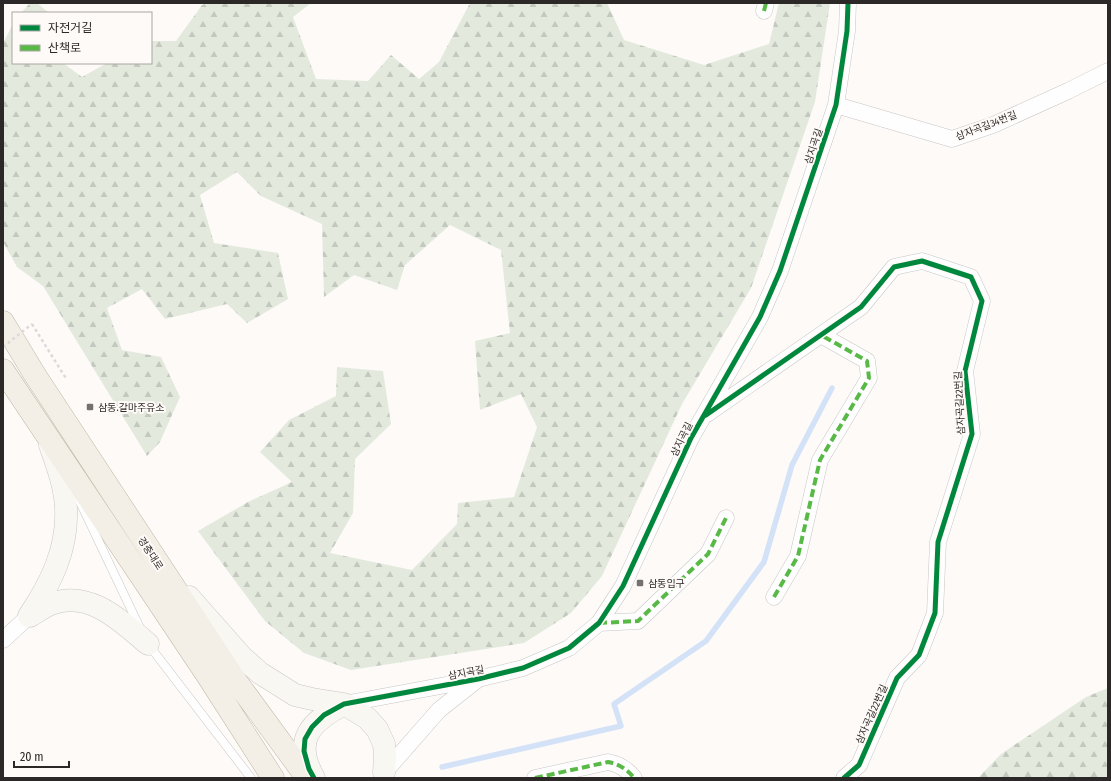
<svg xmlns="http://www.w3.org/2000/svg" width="1111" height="781" viewBox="0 0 1111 781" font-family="'Fira Sans Condensed','Noto Sans KR',sans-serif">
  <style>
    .forest { fill: url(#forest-firs) }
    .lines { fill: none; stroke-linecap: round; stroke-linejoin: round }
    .stream { stroke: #d4e2f8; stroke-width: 5.5 }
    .lane-casing { stroke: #c9c6c5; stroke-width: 9 }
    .street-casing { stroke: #c9c6c5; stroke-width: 17 }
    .secondary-casing { stroke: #c9c6c5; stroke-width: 23 }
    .primary-casing { stroke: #c0b9a8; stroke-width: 23 }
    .path { stroke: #dbdad9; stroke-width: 2.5; stroke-dasharray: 3 3; stroke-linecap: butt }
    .lane { stroke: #fffefe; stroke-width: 8 }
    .street { stroke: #fffefe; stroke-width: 16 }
    .secondary { stroke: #f9f7f2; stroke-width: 22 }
    .primary { stroke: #f3efe6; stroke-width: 22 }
    .path-bridge { stroke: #dbdad9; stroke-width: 2.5; stroke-dasharray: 3 3; stroke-linecap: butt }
    .quiet { stroke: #58b947; stroke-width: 4; stroke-dasharray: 8 4; stroke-linecap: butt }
    .cycleway-casing { stroke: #fefaf7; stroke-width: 8 }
    .cycleway { stroke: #00873e; stroke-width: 5 }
    .poi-dot { fill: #747270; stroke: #fefaf7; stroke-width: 1.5 }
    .labels { text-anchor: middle; stroke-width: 4; stroke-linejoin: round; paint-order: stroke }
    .street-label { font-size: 10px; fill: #2b2827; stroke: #fefaf7 }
    .poi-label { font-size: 10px; fill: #2b2827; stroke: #fefaf7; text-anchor: start }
  </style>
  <defs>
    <pattern id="forest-firs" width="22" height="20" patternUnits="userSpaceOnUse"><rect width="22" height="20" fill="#e3eadd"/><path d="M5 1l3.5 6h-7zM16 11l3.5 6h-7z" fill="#c3c9be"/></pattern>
  </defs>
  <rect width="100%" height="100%" fill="#fdfaf8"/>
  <!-- forest -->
  <path class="forest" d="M30 3H37L49 13H21Z
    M208 3H311L293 17 316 79 368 81 391 55 419 79 439 62 470 3H607L624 40 704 65 769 44 779 3H830L815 102 751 288 682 404 602 576 571 613 524 643 351 670 304 653 265 621 198 531 248 502 292 482 260 452 289 420 336 396 337 367 383 371 391 424 355 459 353 513 330 553 412 570 457 524 458 503 514 497 537 427 521 394 480 410 475 341 510 333 501 250 450 225 405 265 397 290 354 275 324 297 322 224 261 196 237 172 200 195 214 243 278 253 288 299 247 323 227 304 165 319 142 289 107 308 122 350 161 357 180 397 160 442 147 456 43 286 17 267 3 242V43L13 24V63H63L82 77 107 63H151V41H176L202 5Z
    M1108 688V778H978L1001 754 1086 697Z"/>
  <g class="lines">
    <!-- stream -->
    <path class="stream" d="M442 767 621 726 614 704 706 641 764 562 792 465 832 388"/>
    <defs>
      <path id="lane" d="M79 500 140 628
        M148 644 251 778"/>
      <path id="street" d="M764 11 766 3
        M836 105 952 139 993 125 1068 91 1108 71
        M707 414 861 307 894 267 922 261 971 277 982 301 965 371 972 434 938 542 935 613 919 655 897 678 859 765 844 778
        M774 597 798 556 820 460 869 378 867 361 821 335
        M599 623 638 621 708 554 726 518
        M3 640 29 616
        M344 704 478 679 523 668 569 648 599 623 623 586 691 438 760 317 780 271 836 105 847 31 848 3
        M382 775 439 710 477 680
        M535 778 608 762C619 764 627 769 634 778"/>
      <path id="secondary" d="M189 597 242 657 260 673 295 695 312 699 344 704 367 718 377 729 384 744 385 757 384 773
        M29 616C51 583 68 549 66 508 65 486 57 465 50 445
        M30 616C37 612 44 607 51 604 89 589 121 621 148 644
        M314 778C292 739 311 722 344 704"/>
      <path id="primary" d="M3 322 35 375 236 681 307 778
        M3 370 207 675 273 778"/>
    </defs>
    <!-- lane casing -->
    <use href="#lane" class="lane-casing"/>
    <!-- street casing -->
    <use href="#street" class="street-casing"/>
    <!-- secondary casing -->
    <use href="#secondary" class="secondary-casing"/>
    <!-- primary casing -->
    <use href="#primary" class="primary-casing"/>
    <!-- path -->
    <path class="path" d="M32 324 67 380"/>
    <!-- lane -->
    <use href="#lane" class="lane"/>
    <!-- street -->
    <use href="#street" class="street"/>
    <!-- secondary -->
    <use href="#secondary" class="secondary"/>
    <!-- primary -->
    <use href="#primary" class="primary"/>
    <!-- path-bridge -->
    <path class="path-bridge" d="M3 347 32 324"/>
    <!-- quiet -->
    <path class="quiet" d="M764 11 766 3
      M774 597 798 556 820 460 869 378 867 361 821 335
      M599 623 638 621 708 554 726 518
      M535 778 608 762C619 764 627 769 634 778"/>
    <defs>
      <path id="cycleway" d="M706 415 861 307 894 267 922 261 971 277 982 301 965 371 972 434 938 542 935 613 919 655 897 678 859 765 844 778
        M314 778 309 769 304 751 305 739 312 727 324 715 344 704 478 679 523 668 569 648 599 623 623 586 691 438 760 317 780 271 836 105 847 31 848 3"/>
    </defs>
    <!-- cycleway casing -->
    <use href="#cycleway" class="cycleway-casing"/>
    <!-- cycleway -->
    <use href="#cycleway" class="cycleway"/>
  </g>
  <!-- markers -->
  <g class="poi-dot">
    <rect x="86" y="403" width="8" height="8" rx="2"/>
    <rect x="636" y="579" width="8" height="8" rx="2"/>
  </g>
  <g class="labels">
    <!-- street labels -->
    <g class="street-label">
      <text transform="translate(986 125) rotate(-21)" y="4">삼자곡길34번길</text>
      <text transform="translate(813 146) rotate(-72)" y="4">삼지곡길</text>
      <text transform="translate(959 403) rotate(-93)" y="4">삼자곡길22번길</text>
      <text transform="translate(681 439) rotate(-64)" y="4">삼지곡길</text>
      <text transform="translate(151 553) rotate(57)" y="4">경충대로</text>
      <text transform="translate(466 672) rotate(-11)" y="4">삼지곡길</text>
      <text transform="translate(871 714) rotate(-66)" y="4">삼자곡길22번길</text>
    </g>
    <!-- poi labels -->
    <g class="poi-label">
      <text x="98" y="411">삼동.갈마주유소</text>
      <text x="648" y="587">삼동입구</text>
    </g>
  </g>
  <!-- border -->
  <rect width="1111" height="781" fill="none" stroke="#2b2827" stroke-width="8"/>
  <!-- legend -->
  <rect x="12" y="12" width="140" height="52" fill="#fefaf7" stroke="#aaa6a4"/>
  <rect x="20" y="25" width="20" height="6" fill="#00873e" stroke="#aaa6a4"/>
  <text x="48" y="32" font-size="12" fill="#2b2827">자전거길</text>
  <rect x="20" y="45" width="20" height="6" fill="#58b947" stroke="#aaa6a4"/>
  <text x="48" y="52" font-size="12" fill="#2b2827">산책로</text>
  <!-- scale -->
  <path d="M14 761v6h55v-6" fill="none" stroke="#2b2827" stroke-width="2"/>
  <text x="20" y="761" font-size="12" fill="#2b2827" stroke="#fefaf7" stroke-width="3" paint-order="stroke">20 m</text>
</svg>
